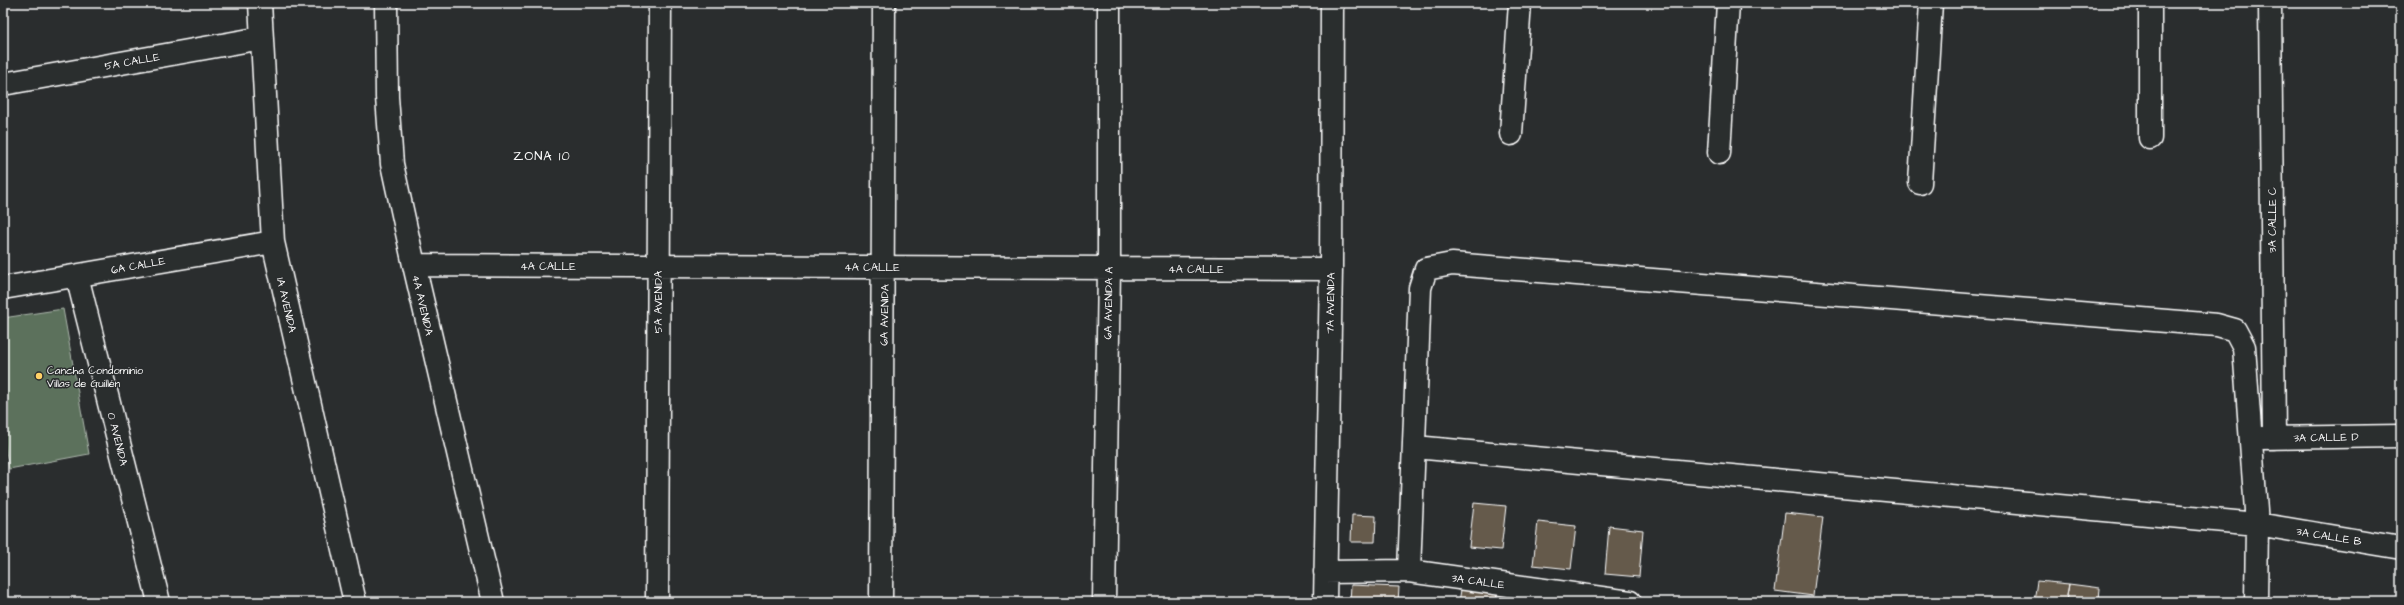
<svg xmlns="http://www.w3.org/2000/svg" width="2404" height="605" viewBox="0 0 2404 605" font-family="'Architects Daughter',sans-serif">
  <style>
    .pitch { fill: #5c715c; stroke: #aeb8ae }
    .building { fill: #655a4c; stroke: #fff }
    .lines { fill: none; stroke-linecap: round; stroke-linejoin: round }
    .street-casing { stroke: #fff; stroke-width: 25 }
    .street { stroke: #2a2d2e; stroke-width: 22 }
    .poi-dot { fill: #ffd166; stroke: #2a2d2e; stroke-width: 1.5 }
    .labels { text-anchor: middle; stroke-width: 3; stroke-linejoin: round; paint-order: stroke }
    .street-label { font-size: 11px; fill: #fff; stroke: #2a2d2e }
    .poi-label { font-size: 11px; fill: #fff; stroke: #2a2d2e; text-anchor: start }
    .quarter-label { font-size: 13px; letter-spacing: 1px; fill: #fff; stroke: #2a2d2e }
  </style>
  <rect width="100%" height="100%" fill="#2a2d2e"/>
  <filter id="ink" filterUnits="userSpaceOnUse"><feTurbulence type="fractalNoise" baseFrequency=".025" numOctaves="2"/><feDisplacementMap in="SourceGraphic" scale="8" xChannelSelector="R" yChannelSelector="G"/><feConvolveMatrix kernelMatrix="1 2 1 2 8 2 1 2 1" color-interpolation-filters="sRGB"/></filter>
  <g filter="url(#ink)">
    <!-- pitch -->
    <path class="pitch" d="M63 309 89 454 9 469 3 434V318Z"/>
    <!-- building -->
    <path class="building" d="M1474 503 1506 506 1501 550 1469 547Z
      M1785 513 1823 517 1813 596 1775 591Z
      M1352 515 1376 516 1375 542H1351Z
      M1538 522 1576 526 1571 569 1533 565Z
      M1609 526 1643 530 1639 577 1605 574Z
      M2037 581 2069 584 2066 602H2034Z
      M1462 584 1498 588 1496 602H1459Z
      M2069 584 2100 588 2099 602H2066Z
      M1351 585 1399 587 1398 602H1350Z
      M1498 588 1537 592 1535 602H1496Z"/>
    <g class="lines">
      <defs>
        <path id="street" d="M260 3 273 242 355 602
          M386 3 387 97 392 164 414 265 493 602
          M2150 3V138
          M2270 3 2274 438
          M3 84 261 38
          M1511 134 1520 3
          M1719 153 1728 3
          M1920 183 1931 3
          M414 265 1331 269
          M77 276 159 602
          M3 288 273 242
          M2260 438 2401 436
          M1415 447 2257 524 2401 548
          M1409 571 1420 288 1426 269 1452 264 2217 325 2235 330 2244 347 2257 524 2256 602
          M1325 572 1409 571 1630 602
          M657 602 660 3
          M881 602 884 3
          M1104 602 1109 268V3
          M1325 602 1331 269 1332 3"/>
      </defs>
      <!-- street casing -->
      <use href="#street" class="street-casing"/>
      <!-- street -->
      <use href="#street" class="street"/>
    </g>
  </g>
  <!-- markers -->
  <circle class="poi-dot" cx="39" cy="376" r="4"/>
  <g class="labels">
    <!-- street labels -->
    <g class="street-label">
      <text transform="translate(132 61) rotate(-10)" y="4">5A CALLE</text>
      <text transform="translate(2272 220) rotate(-90)" y="4">3A CALLE C</text>
      <text transform="translate(138 265) rotate(-10)" y="4">6A CALLE</text>
      <text x="548" y="270">4A CALLE</text>
      <text x="872" y="271">4A CALLE</text>
      <text x="1196" y="273">4A CALLE</text>
      <text transform="translate(658 302) rotate(-90)" y="4">5A AVENIDA</text>
      <text transform="translate(1108 303) rotate(-89)" y="4">6A AVENIDA A</text>
      <text transform="translate(1330 303) rotate(-89)" y="4">7A AVENIDA</text>
      <text transform="translate(287 305) rotate(77)" y="4">1A AVENIDA</text>
      <text transform="translate(423 305) rotate(77)" y="4">4A AVENIDA</text>
      <text transform="translate(884 315) rotate(-89)" y="4">6A AVENIDA</text>
      <text transform="translate(2326 437) rotate(-1)" y="4">3A CALLE D</text>
      <text transform="translate(118 439) rotate(76)" y="4">0 AVENIDA</text>
      <text transform="translate(2329 536) rotate(9)" y="4">3A CALLE B</text>
      <text transform="translate(1478 581) rotate(8)" y="4">3A CALLE</text>
    </g>
    <!-- poi labels -->
    <g class="poi-label">
      <text x="47" y="374">Cancha Condominio<tspan x="47" dy="13">Villas de Guillén</tspan></text>
    </g>
    <!-- quarter labels -->
    <g class="quarter-label">
      <text x="542" y="160">ZONA 10</text>
    </g>
  </g>
  <!-- margin -->
  <rect width="2404" height="605" fill="none" stroke="#2a2d2e" stroke-width="16"/>
  <rect x="8" y="8" width="2388" height="589" fill="none" stroke="#fff" stroke-width="1.5" filter="url(#ink)"/>
</svg>
